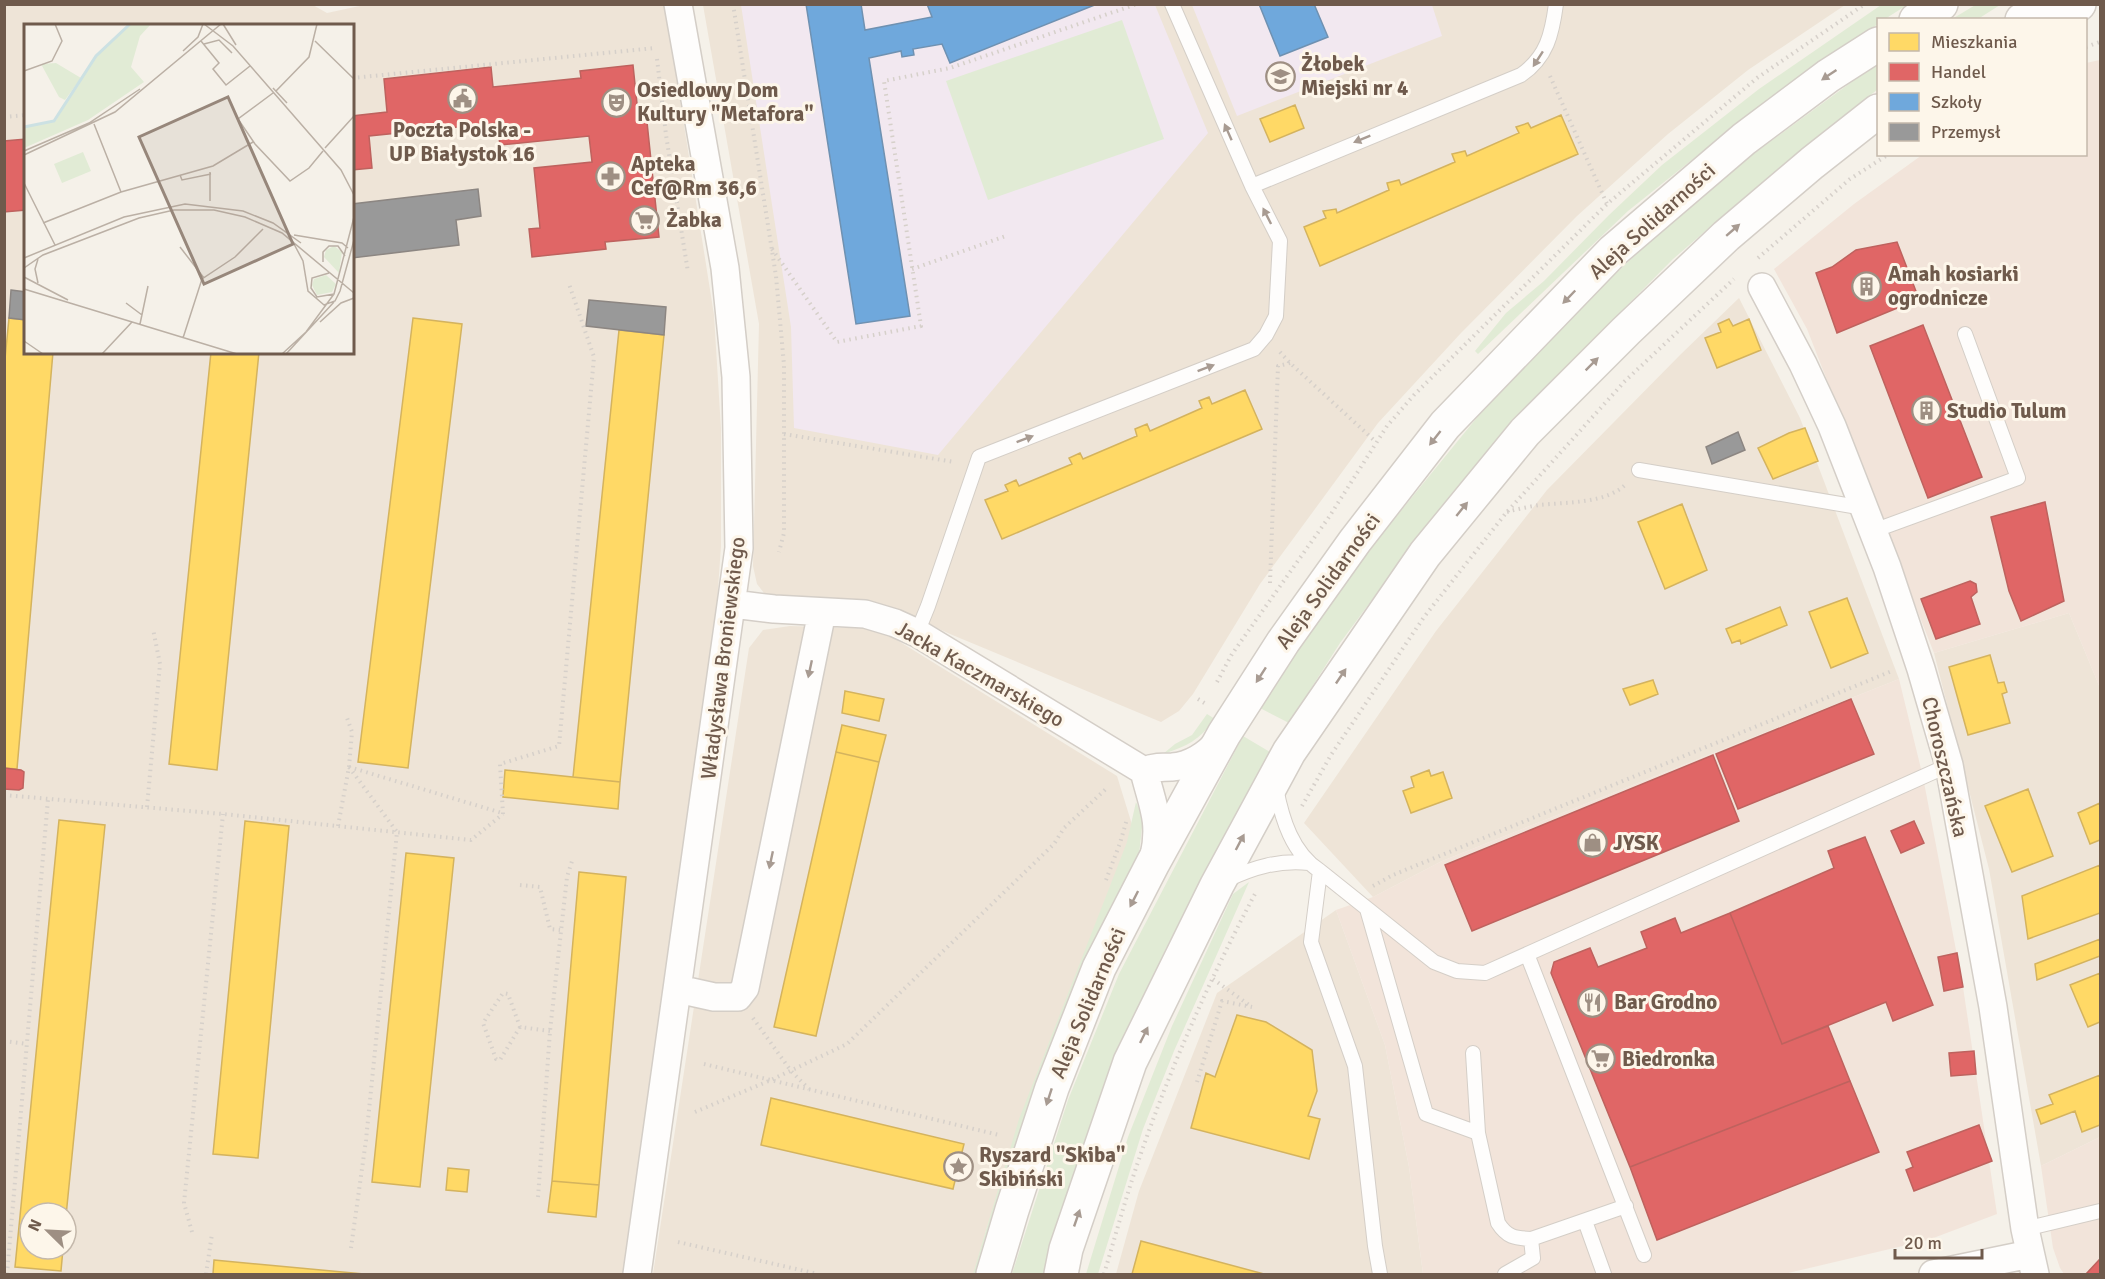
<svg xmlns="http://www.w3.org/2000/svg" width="2105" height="1279" viewBox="0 0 2105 1279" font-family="Signika,sans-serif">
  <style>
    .residential { fill: #eee4d7; fill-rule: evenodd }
    .commercial { fill: #f2e4da }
    .education { fill: #f2e8f0 }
    .green { fill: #e1ebd5 }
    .homes { fill: #ffd966; stroke: #d4b35e; stroke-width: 1.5 }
    .shops { fill: #e06666; stroke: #be625e; stroke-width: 1.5 }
    .schools { fill: #6fa8dc; stroke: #6f91b1; stroke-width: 1.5 }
    .industry { fill: #999; stroke: #8c8682; stroke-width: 1.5 }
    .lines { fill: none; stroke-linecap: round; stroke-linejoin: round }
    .service-casing { stroke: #d4cec7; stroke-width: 16 }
    .minor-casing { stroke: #d4cec7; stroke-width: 30 }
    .secondary-casing { stroke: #d4cec7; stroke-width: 36 }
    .path { stroke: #d6d0ca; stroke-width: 4; stroke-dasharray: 1.5 4.5; stroke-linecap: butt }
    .service { stroke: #fefdfc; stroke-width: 14 }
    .minor { stroke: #fefdfc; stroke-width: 27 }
    .secondary { stroke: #fefdfc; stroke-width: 33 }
    .oneway { fill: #a89b92 }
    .labels { text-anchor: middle; stroke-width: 6; stroke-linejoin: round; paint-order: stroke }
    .poi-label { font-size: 21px; font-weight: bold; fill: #6f5a4c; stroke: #fdf6ea; text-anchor: start }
    .street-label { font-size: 21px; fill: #6f5a4c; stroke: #fdf6ea }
    .inset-river { fill: none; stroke: #cce1e3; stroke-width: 3 }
    .inset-road { fill: none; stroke: #bbb0a5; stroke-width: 1.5 }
    .view { fill: #97877b; fill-opacity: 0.15; stroke: #97877b; stroke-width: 3 }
    .inset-edge { fill: none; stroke: #6f5a4c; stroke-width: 3 }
  </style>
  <rect width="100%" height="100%" fill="#f5f1e9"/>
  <!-- residential -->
  <path class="residential" d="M311 4 327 13 369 4 665 5 714 315 721 429V546L713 661 626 1274H5V5ZM26 26H352V352H26ZM30 1213H66V1249H30Z
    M703 5H1845L1748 70 1668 134 1577 216 1461 333 1378 423 1260 584 1193 694 1179 711 1161 722 950 634 900 611 767 597 757 584 753 566 759 324Z
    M1739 298 1800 418 1899 679 1442 861 1373 897 1304 823 1436 631 1547 490 1681 354Z
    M2069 613 2100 688V1137L2041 1166 1989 869 1934 653Z
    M790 626 879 629 1117 776 1138 844 1044 1057 986 1230 975 1274H653L749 648 763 630Z
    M1336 910 1385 1045 1409 1167 1423 1274H1116L1139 1191 1217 993Z"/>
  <!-- commercial -->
  <path class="commercial" d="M2100 60V688L2069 613 1934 653 1807 329 1774 269 1854 204 1922 155 2086 154V63Z
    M1899 679 1923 777 1963 987 1997 1214 1928 1240 1784 1274H1423L1409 1167 1385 1045 1336 910 1373 897 1442 861Z
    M2100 1137V1274H2064L2060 1268 2053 1248 2041 1166Z"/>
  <!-- education -->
  <path class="education" d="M741 5H1155L1208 133 938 455 794 428 791 327Z
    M1192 5H1432L1442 36 1237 116Z"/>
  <!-- green -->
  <path class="green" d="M1977 4 2000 5 1978 19H1952Z
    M1881 5H1907L1885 19 1878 20V24L1758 107 1628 211 1478 354 1475 351 1506 313 1544 281 1609 215 1662 165 1759 89Z
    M1122 20 1164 139 988 200 946 81Z
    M1878 65V89L1753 190 1673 259 1583 350 1499 443 1414 543 1340 643 1289 723 1260 708 1298 649 1373 545 1479 415 1596 292 1707 188 1857 78Z
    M1207 714 1215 719C1199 740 1188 746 1163 754L1175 744 1192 735Z
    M1243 736 1270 752 1165 950 1100 1111 1049 1274H1012L1068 1100 1119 974Z
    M1136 802 1143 818 1139 855 980 1274H973L1019 1119 1117 868 1127 842Z
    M1249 882 1174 1051 1143 1129 1098 1274H1086L1128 1137 1172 1026 1233 894Z"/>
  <!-- homes -->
  <path class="homes" d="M1295 105 1304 128 1270 142 1260 119Z
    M1561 115 1578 154 1320 266 1304 227 1326 218 1323 211 1336 209 1337 213 1389 190 1387 183 1399 180 1401 185 1455 162 1452 154 1465 151 1467 156 1519 133 1516 127 1528 123 1531 128Z
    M9 318 26 320V352H53L17 769 4 768V369Z
    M413 318 462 324 408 768 358 762Z
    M1729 319 1733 326 1749 319 1761 350 1717 368 1705 338 1721 332 1718 324Z
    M619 330 664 335 620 782 573 777Z
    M211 352H259L217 770 169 764Z
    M1245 390 1262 429 1002 539 985 500 1008 491 1005 485 1016 480 1019 486 1072 464 1069 458 1080 453 1083 459 1137 436 1135 429 1147 424 1150 431 1202 408 1199 401 1209 397 1212 404Z
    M1805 428 1818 461 1773 479 1758 448 1789 433Z
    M1682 504 1707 570 1665 589 1638 522Z
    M1847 598 1868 653 1831 668 1809 612Z
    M1780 607 1787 625 1741 644 1740 640 1732 643 1726 629Z
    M1990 655 1998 683 2004 682 2007 692 2002 694 2010 723 1968 735 1949 667Z
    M1653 680 1658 694 1630 705 1623 689Z
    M845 691 884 699 879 721 842 713Z
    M842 725 886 735 879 762 836 752Z
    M836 752 879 762 816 1036 774 1027Z
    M505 770 620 782 618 809 503 797Z
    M1429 770 1431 776 1443 772 1452 798 1411 813 1403 791 1414 787 1411 777Z
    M2028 789 2053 856 2012 872 1985 806Z
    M2100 803V840L2090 844 2078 813Z
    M59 820 105 825 66 1216V1213H30V1249H63L61 1271 15 1267Z
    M245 821 289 826 258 1158 213 1154Z
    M406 853 454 858 420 1187 372 1182Z
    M2100 865V913L2028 939 2022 896Z
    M579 872 626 877 599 1185 552 1181Z
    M2100 939V956L2037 980 2035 964Z
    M2100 973V1022L2088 1027 2070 985Z
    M1237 1015 1266 1022 1312 1050 1317 1091 1308 1116 1320 1119 1309 1159 1191 1128 1206 1073 1215 1077Z
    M2100 1075V1125L2082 1132 2075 1111 2041 1124 2036 1110 2053 1104 2049 1095Z
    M771 1098 964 1144 953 1189 761 1145Z
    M448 1168 469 1170 467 1192 446 1190Z
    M552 1181 599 1185 596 1217 548 1212Z
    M1141 1241 1264 1274H1132Z
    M214 1260 364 1274H213Z"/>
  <!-- shops -->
  <path class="shops" d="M633 65 639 123 647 122 659 237 605 242 606 249 532 257 529 229 540 228 534 168 592 162 589 136 500 145 497 123 369 136 372 168 352 170V116L387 112 384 79 491 67 493 87 581 78 580 71Z
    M26 139V210L4 212V141Z
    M1897 242 1919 299 1837 333 1816 273 1832 267 1856 250Z
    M1923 325 1982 477 1928 498 1870 346Z
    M2045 502 2064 601 2021 621 2009 591 1991 517Z
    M1970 581 1976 584 1977 592 1971 597 1980 624 1936 639 1921 599Z
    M1851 699 1874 754 1738 809 1716 754Z
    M1713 755 1739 821 1472 931 1445 865Z
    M4 768 21 770 24 772 23 788 19 790 4 789Z
    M1914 821 1924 843 1901 853 1891 831Z
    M1865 837 1933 1005 1893 1021 1886 1002 1782 1044 1730 913 1834 868 1828 851Z
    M1730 913 1782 1044 1828 1026 1850 1081 1630 1167 1551 973 1554 962 1590 948 1598 967 1647 948 1641 932 1675 918 1681 933Z
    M1957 953 1963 987 1944 991 1938 957Z
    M1974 1051 1976 1074 1951 1076 1949 1053Z
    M1850 1081 1879 1152 1657 1240 1630 1167Z
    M1979 1125 1992 1161 1914 1191 1906 1170 1913 1167 1907 1152Z
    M2100 1259V1274H2086Z"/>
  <!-- schools -->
  <path class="schools" d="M806 4H861L865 30 932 17 927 4H1097L950 63 942 44 913 49 914 55 902 57 901 51 869 58 910 316 856 324Z
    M1259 4H1314L1328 37 1280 56Z"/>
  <!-- industry -->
  <path class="industry" d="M478 189 481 216 456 220 459 245 352 258V204Z
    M11 290 26 292V320L9 318Z
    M589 300 666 307 664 335 586 326Z
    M1738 432 1745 450 1712 464 1706 447Z"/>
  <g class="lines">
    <defs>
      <path id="service" d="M1252 186 1521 75C1547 57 1552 34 1556 4
        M1639 470 1864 508
        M1873 531 2018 478 1965 334
        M917 633 928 606 979 457 1254 349 1266 335 1276 316 1280 241 1252 186 1172 4
        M1276 788C1282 819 1292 853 1320 871L1434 962 1457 971 1485 973 1949 765
        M1320 871 1311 942 1355 1066 1375 1246 1380 1274
        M1227 880C1254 867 1279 860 1309 863
        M1367 909 1426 1114 1478 1133 1498 1223C1507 1237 1514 1238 1531 1239
        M1527 954 1644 1255
        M1473 1053 1478 1133
        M1585 1221 1604 1274
        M2025 1229 2100 1211
        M1505 1274 1533 1258 1531 1239 1626 1206"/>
      <path id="minor" d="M1762 287 1803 364 1832 426 1864 508 1887 567 1921 669 1949 765 1993 1007 2025 1229 2035 1274
        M733 604 774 609 865 614 895 623 917 633 1144 771C1152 804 1162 821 1154 856
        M1144 771C1154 767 1162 767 1172 767 1190 766 1207 755 1218 742
        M678 989 714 997H738L745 988 822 612
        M637 1274 739 548 736 377 725 268 678 4
        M1933 1274 2030 1254"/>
      <path id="secondary" d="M1916 20 1941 4
        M2022 20 2079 4
        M993 1274 1012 1210 1052 1088 1099 968 1153 863 1224 734 1283 642 1355 541 1445 425 1613 251 1744 139 1828 76 1878 44
        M1061 1274 1066 1249 1130 1062 1217 885 1289 752 1425 554 1525 432 1626 331 1726 236 1812 163 1878 111"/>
    </defs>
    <!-- service casing -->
    <use href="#service" class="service-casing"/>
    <!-- minor casing -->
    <use href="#minor" class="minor-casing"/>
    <!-- secondary casing -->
    <use href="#secondary" class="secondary-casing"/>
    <!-- path -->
    <path class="path" d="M733 4 776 276 784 365V533L779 552
      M2086 47 2100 42
      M657 59 666 135 688 272
      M1550 76 1607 204
      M352 78 655 48
      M4 117 26 115
      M772 249 837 342 921 326 884 81 950 68 1137 4
      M1758 258 1850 179 1889 154
      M912 269 1006 236
      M1280 352 1290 363 1376 442
      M784 434 954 462
      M1507 512C1517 509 1528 507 1539 505 1566 502 1606 504 1626 484
      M1270 583 1278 366 1290 363
      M1217 682 1232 654 1329 517 1387 426 1414 395 1607 204 1757 78 1865 4
      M1198 699 1206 704
      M349 767 397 832 366 1140 351 1248
      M349 767 502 813
      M4 795 223 814 471 840 503 814
      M1302 806 1331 755 1424 617 1506 513 1625 381 1734 279
      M147 807 160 664 153 629
      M503 814 500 764 559 746 594 357 569 284
      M338 826 349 767 352 732 346 715
      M1106 880 1120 843 1127 819
      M520 885 540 887 550 929 560 930
      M1373 886 1393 875 1892 671
      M1213 979 1249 1005
      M753 1018 791 1071 809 1089
      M520 1027 500 1060 496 1059 483 1023 503 993 508 994 520 1027 550 1031
      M4 1041 27 1044
      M704 1064 999 1135
      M1197 1082 1222 1001 1252 1007
      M695 1112 771 1080 847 1044 1054 844 1064 828 1108 787
      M538 1197 550 1031 567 877 572 861
      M192 1232 184 1203 223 814
      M678 1242 818 1274
      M7 1274 48 799
      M206 1274 212 1234
      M1104 1274C1114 1241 1123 1207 1134 1174 1166 1077 1208 982 1256 892"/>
    <!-- service -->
    <use href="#service" class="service"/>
    <!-- minor -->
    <use href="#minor" class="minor"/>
    <!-- secondary -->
    <use href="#secondary" class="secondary"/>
  </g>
  <!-- one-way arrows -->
  <defs><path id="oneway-solid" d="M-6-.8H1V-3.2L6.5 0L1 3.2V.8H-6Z" transform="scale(1.5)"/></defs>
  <g class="oneway">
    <use href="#oneway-solid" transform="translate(1538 59) rotate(123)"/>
    <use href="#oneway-solid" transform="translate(1829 75) rotate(146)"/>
    <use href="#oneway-solid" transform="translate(1228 132) rotate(-114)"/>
    <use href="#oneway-solid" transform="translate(1362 139) rotate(158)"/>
    <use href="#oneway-solid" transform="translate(1267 216) rotate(-117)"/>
    <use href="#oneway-solid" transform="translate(1733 230) rotate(-41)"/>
    <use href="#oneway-solid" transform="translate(1569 297) rotate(134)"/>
    <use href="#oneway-solid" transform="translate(1592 364) rotate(-45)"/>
    <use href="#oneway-solid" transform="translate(1206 368) rotate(-21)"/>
    <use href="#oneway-solid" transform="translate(1435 438) rotate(128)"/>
    <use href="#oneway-solid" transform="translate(1025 439) rotate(-21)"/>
    <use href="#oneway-solid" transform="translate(1462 509) rotate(-51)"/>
    <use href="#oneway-solid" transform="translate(810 669) rotate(102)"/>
    <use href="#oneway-solid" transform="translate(1261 675) rotate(123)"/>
    <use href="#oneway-solid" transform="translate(1341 676) rotate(-56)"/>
    <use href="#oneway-solid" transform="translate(1240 842) rotate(-62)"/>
    <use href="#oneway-solid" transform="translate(771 860) rotate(102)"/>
    <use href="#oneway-solid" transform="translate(1134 899) rotate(117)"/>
    <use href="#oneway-solid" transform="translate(1144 1035) rotate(-64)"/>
    <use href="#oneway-solid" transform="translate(1049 1097) rotate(108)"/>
    <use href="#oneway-solid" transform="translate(1077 1218) rotate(-71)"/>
  </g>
  <!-- icons -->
  <defs>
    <symbol id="school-ring" viewBox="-11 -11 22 22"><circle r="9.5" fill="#fdf6ea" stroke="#9e8f83" stroke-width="1.5"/><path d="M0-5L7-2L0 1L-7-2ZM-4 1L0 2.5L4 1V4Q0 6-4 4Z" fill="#9e8f83"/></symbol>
    <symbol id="civic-ring" viewBox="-11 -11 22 22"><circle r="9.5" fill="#fdf6ea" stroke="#9e8f83" stroke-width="1.5"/><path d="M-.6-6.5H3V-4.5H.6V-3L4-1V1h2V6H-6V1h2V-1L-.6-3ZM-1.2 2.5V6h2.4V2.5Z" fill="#9e8f83"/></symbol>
    <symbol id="theatre-ring" viewBox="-11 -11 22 22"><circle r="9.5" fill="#fdf6ea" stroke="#9e8f83" stroke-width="1.5"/><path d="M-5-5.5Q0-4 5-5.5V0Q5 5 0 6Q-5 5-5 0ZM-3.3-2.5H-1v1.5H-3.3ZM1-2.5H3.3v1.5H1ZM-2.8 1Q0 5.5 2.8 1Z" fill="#9e8f83"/></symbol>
    <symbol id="pharmacy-ring" viewBox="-11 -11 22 22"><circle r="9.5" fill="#fdf6ea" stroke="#9e8f83" stroke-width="1.5"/><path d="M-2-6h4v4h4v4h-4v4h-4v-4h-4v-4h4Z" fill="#9e8f83"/></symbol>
    <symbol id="supermarket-ring" viewBox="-11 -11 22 22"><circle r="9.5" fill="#fdf6ea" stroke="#9e8f83" stroke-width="1.5"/><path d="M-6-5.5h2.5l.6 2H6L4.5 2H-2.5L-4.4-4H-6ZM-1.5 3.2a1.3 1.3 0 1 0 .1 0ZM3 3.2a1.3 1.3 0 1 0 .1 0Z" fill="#9e8f83"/></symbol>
    <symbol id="building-ring" viewBox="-11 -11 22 22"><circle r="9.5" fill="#fdf6ea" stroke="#9e8f83" stroke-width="1.5"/><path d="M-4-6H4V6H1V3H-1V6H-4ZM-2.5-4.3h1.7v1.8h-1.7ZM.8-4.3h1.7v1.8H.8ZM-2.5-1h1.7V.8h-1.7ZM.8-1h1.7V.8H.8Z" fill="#9e8f83"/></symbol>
    <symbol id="shop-ring" viewBox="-11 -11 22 22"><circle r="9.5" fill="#fdf6ea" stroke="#9e8f83" stroke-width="1.5"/><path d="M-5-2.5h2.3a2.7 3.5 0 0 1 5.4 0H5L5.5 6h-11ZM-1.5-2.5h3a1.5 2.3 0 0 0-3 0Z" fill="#9e8f83"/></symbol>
    <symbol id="restaurant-ring" viewBox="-11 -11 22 22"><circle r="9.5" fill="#fdf6ea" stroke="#9e8f83" stroke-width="1.5"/><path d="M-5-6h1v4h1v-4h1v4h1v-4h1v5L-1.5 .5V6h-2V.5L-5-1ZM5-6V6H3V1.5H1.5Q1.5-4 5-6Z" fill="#9e8f83"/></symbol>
    <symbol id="sight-ring" viewBox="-11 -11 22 22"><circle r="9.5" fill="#fdf6ea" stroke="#9e8f83" stroke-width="1.5"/><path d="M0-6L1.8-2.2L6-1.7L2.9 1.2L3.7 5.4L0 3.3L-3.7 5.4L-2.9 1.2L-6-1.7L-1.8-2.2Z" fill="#9e8f83"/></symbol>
  </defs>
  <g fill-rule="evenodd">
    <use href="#school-ring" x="1264" y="60" width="33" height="33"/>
    <use href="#civic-ring" x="446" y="82" width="33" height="33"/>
    <use href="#theatre-ring" x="600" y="86" width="33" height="33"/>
    <use href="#pharmacy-ring" x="594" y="160" width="33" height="33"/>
    <use href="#supermarket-ring" x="628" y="204" width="33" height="33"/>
    <use href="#building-ring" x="1850" y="270" width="33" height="33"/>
    <use href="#building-ring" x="1910" y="394" width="33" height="33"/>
    <use href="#shop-ring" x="1576" y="826" width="33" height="33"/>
    <use href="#restaurant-ring" x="1576" y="986" width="33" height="33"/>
    <use href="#supermarket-ring" x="1584" y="1042" width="33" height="33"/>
    <use href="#sight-ring" x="942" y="1150" width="33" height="33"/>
  </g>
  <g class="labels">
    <!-- poi labels -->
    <g class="poi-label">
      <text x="1301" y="71">Żłobek<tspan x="1301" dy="24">Miejski nr 4</tspan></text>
      <text x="637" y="97">Osiedlowy Dom<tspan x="637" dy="24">Kultury "Metafora"</tspan></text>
      <text x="462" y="137" text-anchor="middle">Poczta Polska -<tspan x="462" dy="24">UP Białystok 16</tspan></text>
      <text x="631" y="171">Apteka<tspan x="631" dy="24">Cef@Rm 36,6</tspan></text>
      <text x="666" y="227">Żabka</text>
      <text x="1888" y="281">Amah kosiarki<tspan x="1888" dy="24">ogrodnicze</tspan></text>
      <text x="1947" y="418">Studio Tulum</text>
      <text x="1613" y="850">JYSK</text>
      <text x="1614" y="1009">Bar Grodno</text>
      <text x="1622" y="1066">Biedronka</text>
      <text x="979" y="1162">Ryszard "Skiba"<tspan x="979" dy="24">Skibiński</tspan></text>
    </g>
    <!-- street labels -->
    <g class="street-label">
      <text transform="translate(1652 221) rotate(-42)" y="7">Aleja Solidarności</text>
      <text transform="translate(1328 581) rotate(-54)" y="7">Aleja Solidarności</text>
      <text transform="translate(723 658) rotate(-83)" y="7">Władysława Broniewskiego</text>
      <text transform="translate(980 674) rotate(30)" y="7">Jacka Kaczmarskiego</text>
      <text transform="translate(1945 767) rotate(77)" y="7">Choroszczańska</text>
      <text transform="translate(1088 1003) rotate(-67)" y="7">Aleja Solidarności</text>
    </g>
  </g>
  <!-- overview -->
  <g transform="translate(24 24)">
    <rect width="330" height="330" fill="#f5f1e9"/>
    <path d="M107 0H127L116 12 107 43 120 58 64 96 0 124V103L32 96 70 34ZM32 39 57 54 41 76 35 73 17 40ZM59 128 67 147 38 159 30 140ZM310 222 318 228 315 249 300 233 302 226ZM302 251 312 260 308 268 293 271 288 261 290 255Z" fill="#e1ebd5"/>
    <path class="inset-river" d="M0 103 30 97 72 32 106 0"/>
    <path class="inset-road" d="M180 0 209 22 317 146 330 171M199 0 212 21M177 17 195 39 189 45 202 61 226 42M291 17 330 55M180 20 195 16 208 29M159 27 174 13 179 0M0 47 28 37 38 17 31 0M249 64 263 79M252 67 285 33 293 0M249 69 214 95 231 120 266 157 285 144 299 127M70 100 97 168M301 124 330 92M0 127 65 99 116 65M0 131 91 88 197 0M156 151 158 156 187 150M0 159 31 221M186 177V148M19 199 97 168 189 142 229 118M270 211 318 219 324 224M270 220 279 237 284 267 300 281 311 277 316 267 330 216M156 223 180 254M0 234 100 193 161 180 219 187 249 199 277 219M14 235 11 245 14 259M330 235V259M299 238V228L305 222H314L321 232M0 244 19 231 115 194 150 186H190L221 193 258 209 330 269M305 249 288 254 287 264 293 273 310 270 330 193M0 253 44 276M0 265 213 330M102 279 118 291M296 298 317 279 330 274M116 300 124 262M159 314 178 255 211 233 239 205M0 317 19 330M78 330 108 298M258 330 282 308 310 270M262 330 310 278"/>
    <path class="view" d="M204 73 269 220 180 260 115 113Z"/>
    <rect width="330" height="330" class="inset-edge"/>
  </g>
  <!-- border -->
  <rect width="2105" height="1279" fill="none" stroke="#6f5a4c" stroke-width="12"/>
  <!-- legend -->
  <rect x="1877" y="18" width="210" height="138" fill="#fdf6ea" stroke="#c4b8ab" stroke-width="1.5"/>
  <rect x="1889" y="33" width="30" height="18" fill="#ffd966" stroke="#c4b8ab" stroke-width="1.5"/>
  <text x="1931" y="48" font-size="18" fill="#6f5a4c">Mieszkania</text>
  <rect x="1889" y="63" width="30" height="18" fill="#e06666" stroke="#c4b8ab" stroke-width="1.5"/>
  <text x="1931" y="78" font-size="18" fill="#6f5a4c">Handel</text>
  <rect x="1889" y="93" width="30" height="18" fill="#6fa8dc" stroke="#c4b8ab" stroke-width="1.5"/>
  <text x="1931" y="108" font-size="18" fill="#6f5a4c">Szkoły</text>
  <rect x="1889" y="123" width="30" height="18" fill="#999999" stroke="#c4b8ab" stroke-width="1.5"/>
  <text x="1931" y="138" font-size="18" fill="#6f5a4c">Przemysł</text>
  <!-- north arrow -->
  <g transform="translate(48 1231) rotate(294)"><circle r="28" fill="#fdf6ea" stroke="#c4b8ab" stroke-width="1.5"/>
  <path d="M0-4.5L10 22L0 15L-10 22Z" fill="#9e8f83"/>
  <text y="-9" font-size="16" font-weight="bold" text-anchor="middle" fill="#6f5a4c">N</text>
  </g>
  <!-- scale -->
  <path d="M1895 1249v9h87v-9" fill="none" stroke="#6f5a4c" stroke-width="3"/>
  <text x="1904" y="1249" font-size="18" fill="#6f5a4c" stroke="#fdf6ea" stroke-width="4.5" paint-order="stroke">20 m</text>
</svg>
